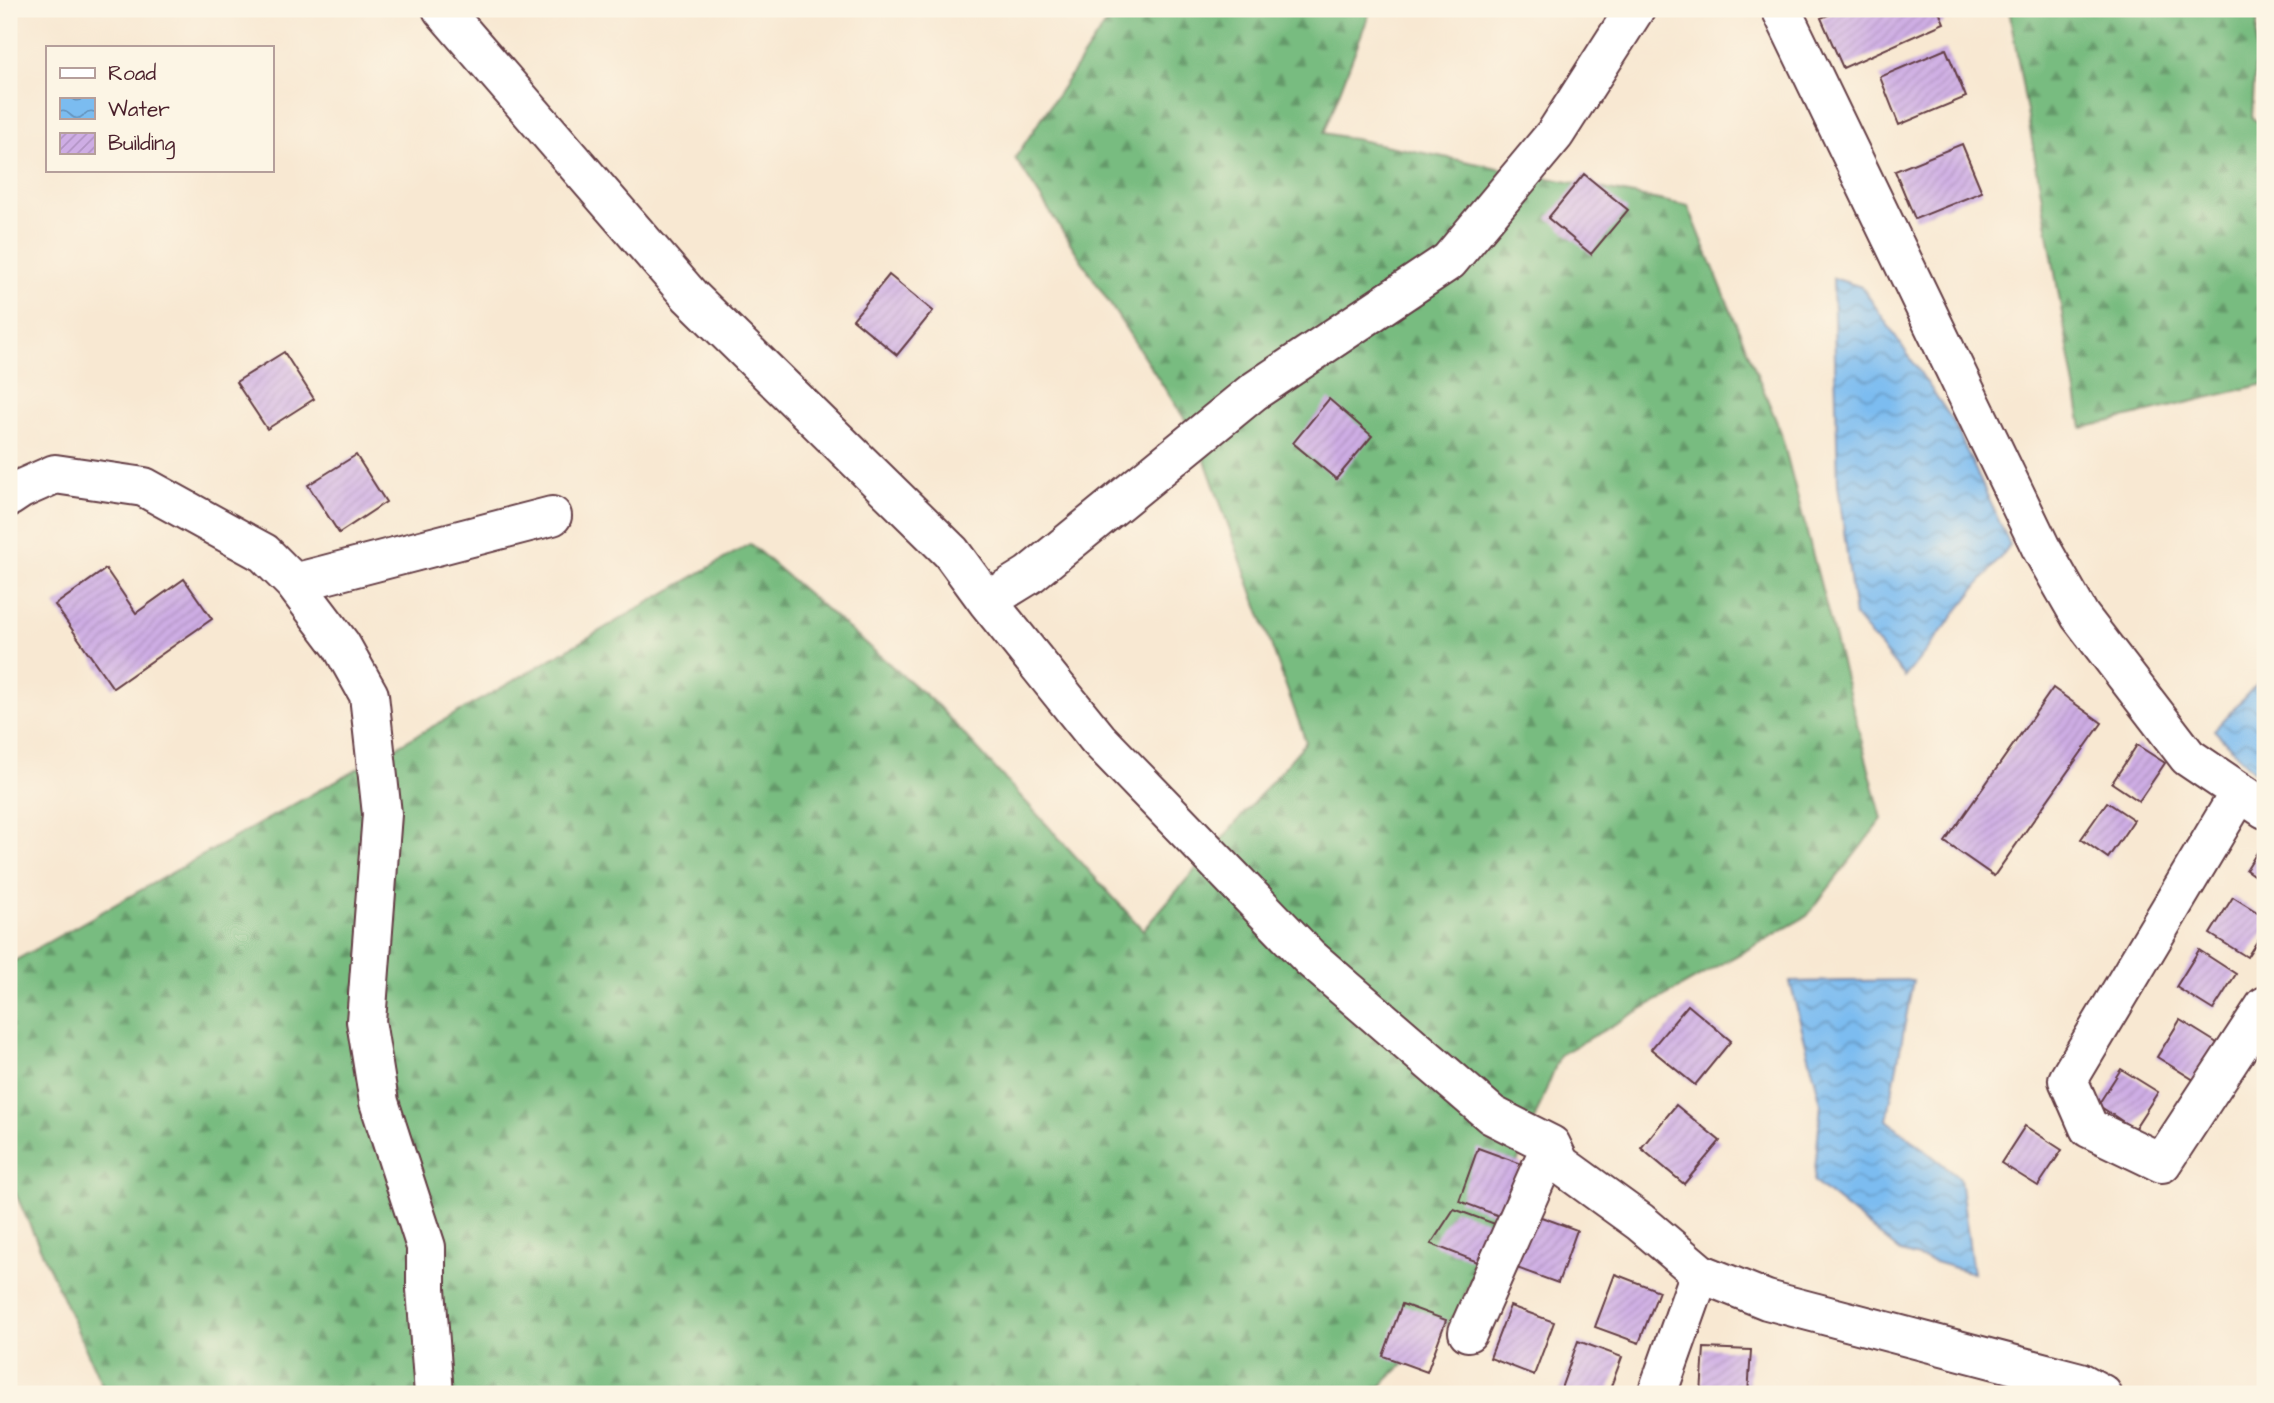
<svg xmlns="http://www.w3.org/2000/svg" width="2274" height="1403" viewBox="0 0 2274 1403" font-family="'Architects Daughter',sans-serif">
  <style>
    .forest { fill: url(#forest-firs); stroke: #616e56; stroke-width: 2 }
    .water { fill: url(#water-waves); stroke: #626e8e; stroke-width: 2 }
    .building { fill: url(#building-hatch) }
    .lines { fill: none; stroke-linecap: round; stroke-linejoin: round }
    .minor-casing { stroke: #643d44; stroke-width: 42 }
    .minor { stroke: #fff; stroke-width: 38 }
  </style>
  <defs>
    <pattern id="forest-firs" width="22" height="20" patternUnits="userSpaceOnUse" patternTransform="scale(1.75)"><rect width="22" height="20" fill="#78bc80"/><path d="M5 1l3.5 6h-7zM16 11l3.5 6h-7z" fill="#649869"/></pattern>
    <pattern id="water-waves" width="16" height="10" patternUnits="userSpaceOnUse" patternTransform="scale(1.75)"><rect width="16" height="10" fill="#7bbcf0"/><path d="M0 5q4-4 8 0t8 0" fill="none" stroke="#6798c3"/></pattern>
    <pattern id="building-hatch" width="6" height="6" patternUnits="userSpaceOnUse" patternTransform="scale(1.75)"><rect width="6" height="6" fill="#ceade4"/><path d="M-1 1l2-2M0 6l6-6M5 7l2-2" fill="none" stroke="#b294c4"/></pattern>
  </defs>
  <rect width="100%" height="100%" fill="#fcf5e5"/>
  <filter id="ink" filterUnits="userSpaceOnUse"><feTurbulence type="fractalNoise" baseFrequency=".0143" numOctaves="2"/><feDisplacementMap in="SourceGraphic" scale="14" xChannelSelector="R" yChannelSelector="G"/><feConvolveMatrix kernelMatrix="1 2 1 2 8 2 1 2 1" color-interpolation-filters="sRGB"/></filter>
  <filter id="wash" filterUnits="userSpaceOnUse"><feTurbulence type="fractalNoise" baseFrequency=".00686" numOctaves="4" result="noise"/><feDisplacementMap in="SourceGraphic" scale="28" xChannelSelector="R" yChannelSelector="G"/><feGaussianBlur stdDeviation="1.57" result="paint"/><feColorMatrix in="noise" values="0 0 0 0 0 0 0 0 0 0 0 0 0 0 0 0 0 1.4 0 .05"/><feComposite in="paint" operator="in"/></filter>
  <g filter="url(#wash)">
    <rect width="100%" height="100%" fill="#f8e8d2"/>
    <!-- forest -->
    <path class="forest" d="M1115 9H1371L1324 133 1688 206 1780 430 1882 819 1807 916 1560 1055 1457 1314 1372 1394H106L9 1179V964L487 696 750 544 938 706 1143 930 1306 742 1197 438 1015 158Z
      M2009 9H2258L2252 118 2265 126V384L2082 428Z"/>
    <!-- water -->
    <path class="water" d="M1833 278 1862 287 1953 421 2010 545 1905 677 1855 617 1838 484Z
      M2265 675V783L2214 730Z
      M1913 980 1887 1120 1960 1178 1973 1273 1901 1252 1814 1182 1821 1103 1790 982Z"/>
    <g id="blocks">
      <!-- building -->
      <path class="building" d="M1842 9H1938L1944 23 1843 68 1821 18Z
        M1946 49 1966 97 1899 125 1880 77Z
        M1962 144 1982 192 1915 219 1895 171Z
        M1584 174 1628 210 1591 254 1548 218Z
        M889 275 933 311 897 355 853 319Z
        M284 352 314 399 267 429 236 382Z
        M1329 399 1372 436 1336 479 1293 443Z
        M356 455 386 502 339 533 308 485Z
        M106 569 136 613 184 579 212 619 113 688 55 605Z
        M2053 688 2102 723 1994 876 1945 842Z
        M2137 745 2165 763 2139 801 2112 783Z
        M2107 802 2134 820 2108 858 2081 839Z
        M2261 846 2265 848V883L2246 870Z
        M2233 897 2265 917V929L2247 957 2210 934Z
        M2199 950 2236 974 2213 1010 2176 987Z
        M1688 1005 1731 1041 1695 1085 1651 1049Z
        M2180 1020 2217 1043 2194 1080 2157 1057Z
        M2121 1069 2158 1092 2134 1129 2098 1105Z
        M1676 1105 1720 1141 1684 1184 1641 1148Z
        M2025 1126 2062 1150 2038 1186 2001 1163Z
        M1478 1148 1522 1164 1502 1217 1459 1201Z
        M1454 1209 1498 1225 1483 1264 1431 1244Z
        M1533 1214 1577 1230 1558 1283 1514 1267Z
        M1615 1274 1659 1291 1639 1343 1595 1327Z
        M1402 1304 1446 1320 1427 1372 1383 1356Z
        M1510 1306 1554 1322 1534 1375 1490 1358Z
        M1578 1341 1622 1357 1608 1394H1559Z
        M1704 1348 1751 1350 1748 1394H1701Z"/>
    </g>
  </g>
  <g filter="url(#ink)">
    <use href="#blocks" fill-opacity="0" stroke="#643d44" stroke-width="2"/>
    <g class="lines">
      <defs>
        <path id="minor" d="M442 9 690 296 951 552 987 601 1098 739 1310 958 1492 1115 1551 1145 1560 1164 1640 1222 1700 1273 1767 1300 2080 1382 2102 1394
          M1781 9 2041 548 2080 616 2188 757 2265 809
          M9 497 21 489 55 474 144 487 264 553 294 583 341 645 369 695 382 814 366 1021 379 1102 426 1247V1289L434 1394
          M294 583 552 516
          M987 601 1029 575 1253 392 1449 261 1555 134 1635 9
          M2240 792 2068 1080 2089 1128 2162 1163 2265 1006
          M1468 1332 1551 1145
          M1657 1394 1700 1273"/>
      </defs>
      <!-- minor casing -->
      <use href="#minor" class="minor-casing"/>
      <!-- minor -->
      <use href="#minor" class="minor"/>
    </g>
  </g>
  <!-- margin -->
  <rect width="2274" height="1403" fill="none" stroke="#fcf5e5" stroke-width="35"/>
  <!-- legend -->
  <rect x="46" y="46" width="228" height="126" fill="#fcf5e5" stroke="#b59f9b" stroke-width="2"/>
  <rect x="60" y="68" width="35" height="10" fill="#ffffff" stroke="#b59f9b" stroke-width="2"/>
  <text x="108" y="80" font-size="21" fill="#4a1f2b">Road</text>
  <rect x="60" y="98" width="35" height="21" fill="url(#water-waves)" stroke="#b59f9b" stroke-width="2"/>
  <text x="108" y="116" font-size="21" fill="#4a1f2b">Water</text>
  <rect x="60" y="133" width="35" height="21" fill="url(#building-hatch)" stroke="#b59f9b" stroke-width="2"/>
  <text x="108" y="150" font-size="21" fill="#4a1f2b">Building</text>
</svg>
